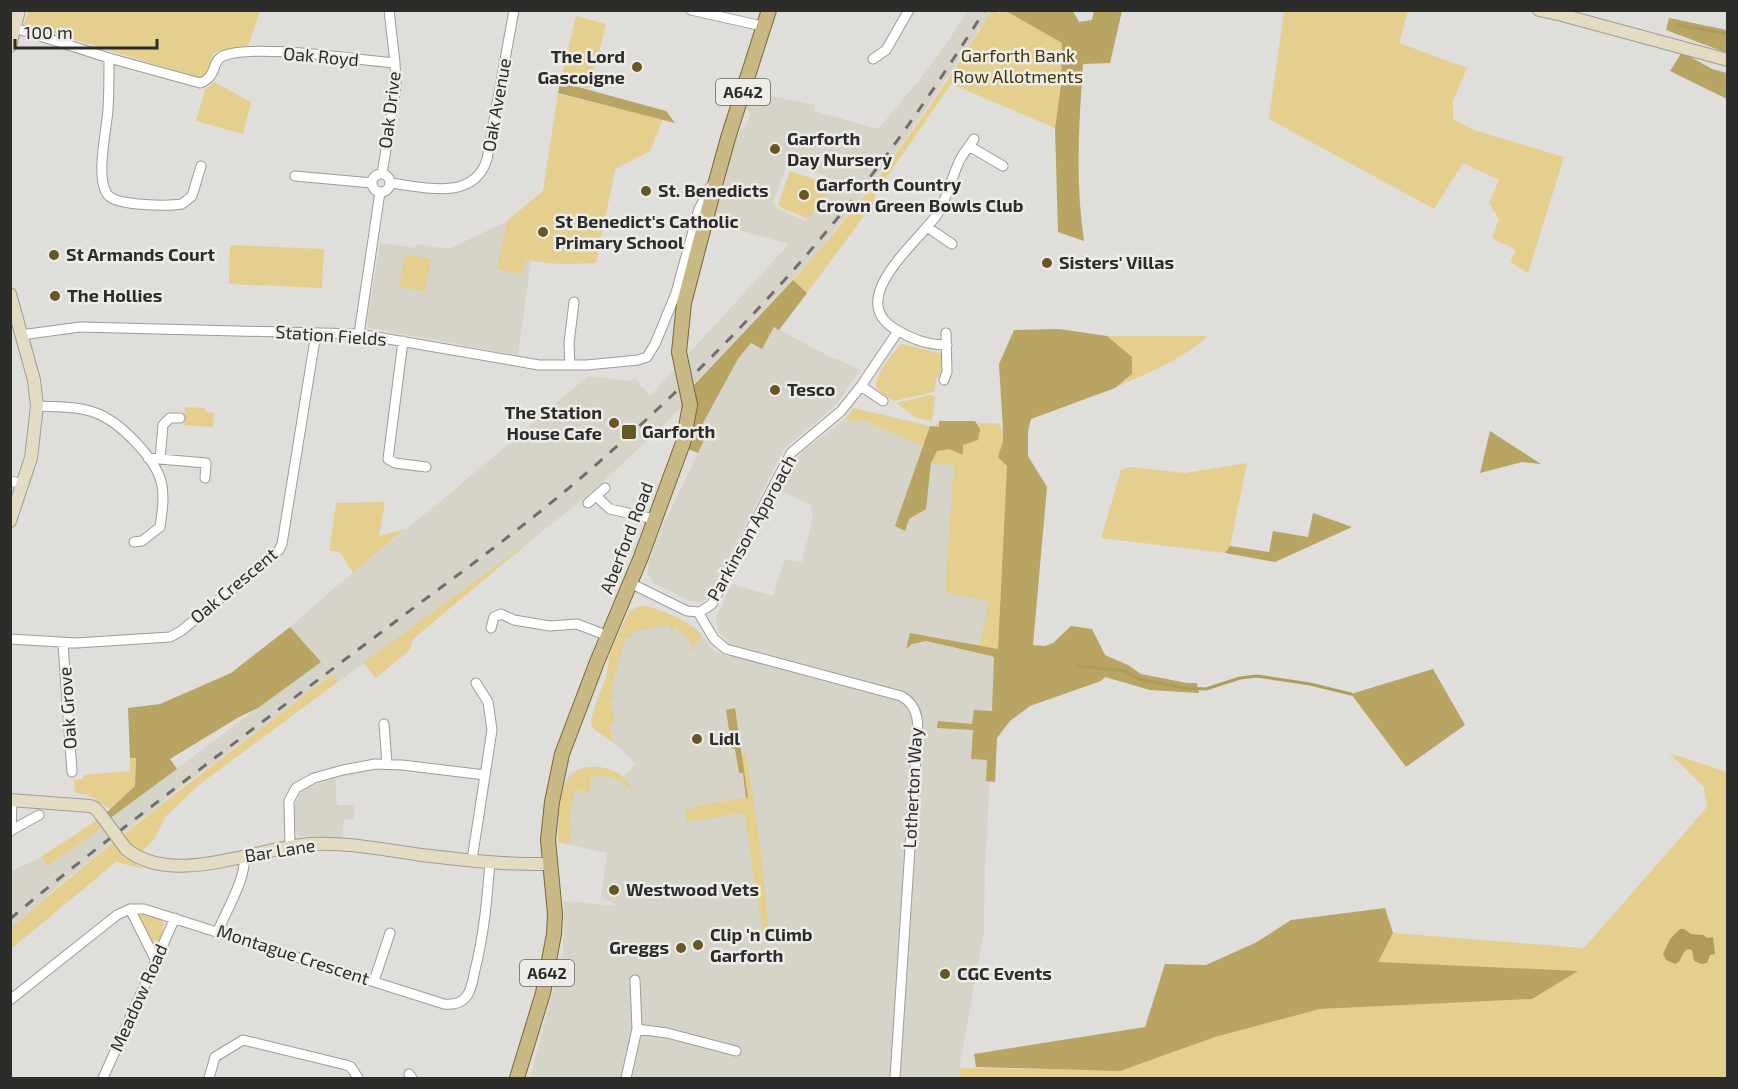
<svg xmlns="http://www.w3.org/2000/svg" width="1738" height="1089" viewBox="0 0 1738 1089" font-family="'Exo 2',sans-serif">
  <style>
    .built { fill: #d6d3c8; fill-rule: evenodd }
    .green { fill: #e4cf8e }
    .forest { fill: #b8a463 }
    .water { fill: #af9b5a }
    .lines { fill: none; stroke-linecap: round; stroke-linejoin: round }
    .stream { stroke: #af9b5a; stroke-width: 3 }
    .street-casing { stroke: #9d9c98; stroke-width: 11 }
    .secondary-casing { stroke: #9d9c98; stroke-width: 14 }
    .primary-casing { stroke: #796932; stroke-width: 16 }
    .street { stroke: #fff; stroke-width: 9 }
    .secondary { stroke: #e3dcc3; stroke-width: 12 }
    .primary { stroke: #c8b987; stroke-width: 14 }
    .rail { stroke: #706f6d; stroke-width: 3; stroke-dasharray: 10 10; stroke-linecap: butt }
    .secondary-bridge-casing { stroke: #9d9c98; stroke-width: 14; stroke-linecap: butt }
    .primary-bridge-casing { stroke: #796932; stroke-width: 16; stroke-linecap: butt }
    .secondary-bridge { stroke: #e3dcc3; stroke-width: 12 }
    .primary-bridge { stroke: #c8b987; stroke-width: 14 }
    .poi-dot { fill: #665724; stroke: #edece8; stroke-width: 2 }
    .labels { text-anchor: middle; stroke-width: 5; stroke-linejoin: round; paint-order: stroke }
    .shield { fill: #edece8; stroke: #666663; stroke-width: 1.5 }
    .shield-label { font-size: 16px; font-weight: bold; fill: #2c2c2a }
    .park-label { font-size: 18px; fill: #463700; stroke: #edece8 }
    .street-label { font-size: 18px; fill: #2c2c2a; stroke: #edece8 }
    .poi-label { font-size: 18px; font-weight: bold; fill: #2c2c2a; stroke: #edece8; text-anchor: start }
  </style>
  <rect width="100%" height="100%" fill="#e0deda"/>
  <!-- built -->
  <path class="built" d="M967 11H991L926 109 891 158 810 261 682 396 684 404 671 418 594 490 534 538 338 682 332 675 184 785 58 886 11 928V871L41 857 47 866 104 826 109 819 320 662 290 627 337 586 453 491 588 376 631 381 635 378 650 396 789 244 713 223 734 142 742 128 746 126 750 114 746 108 751 92 815 105 814 111 878 129 921 78 949 40ZM788 162 824 175 836 183 806 221 778 209 773 203Z
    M558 94 615 169 596 263 560 264 531 261 518 355 369 328 367 324 380 243 415 248 416 244 449 249 507 221 543 191Z
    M774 327 834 359 835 358 860 370 836 405 784 449 708 598 702 602 689 601 653 583 648 574 649 561 662 527 705 439 702 437 703 423 738 359 751 343Z
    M844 420 867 422 923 446 930 426 1009 430 985 867 984 932 959 1068 960 1078H530L563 953 564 901 615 906 614 903 601 898 607 853 558 842 561 798 565 782 571 773 580 769 601 767 613 770 624 777 635 764 621 749 595 730 591 724 593 710 607 674 610 653 627 616 630 611 639 606 649 607 688 623 700 632 714 651 730 657 728 640 718 632 716 617 732 584 773 596 785 559 802 562 813 517 811 505 781 491 798 457 803 451Z
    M335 778 337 805H355L354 820 344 819 342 838 299 836 295 831V807L299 795 307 787Z"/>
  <!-- green -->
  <path class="green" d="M28 11H260L248 46 213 53 209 75 199 78 24 24Z
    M991 11H998V14L1006 11 1062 43 1061 85 1055 128 951 84 874 196 875 201 807 293 793 280C866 199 935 104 991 11Z
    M1284 11H1408L1399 43 1467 68 1453 101V119L1474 130 1564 157 1528 273 1510 262 1516 250 1492 238 1499 219 1489 203 1499 180 1463 163 1434 209 1269 119Z
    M576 16 606 24 590 89 560 82Z
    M214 82 251 102 243 134 196 121 205 90Z
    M558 94 663 119 650 151 615 169 596 263 560 264 526 260 523 274 497 269 507 221 543 191Z
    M790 171 834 186 808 219 780 207 778 204Z
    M230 245 324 249 322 288 229 284Z
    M405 254 431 259 425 291 399 287Z
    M1107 336H1208C1182 360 1146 373 1115 388L1132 374V358Z
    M902 344 940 353 943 356V370L936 379 934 392 894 401C889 398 877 392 876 385 874 377 895 349 902 344Z
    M931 395 935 397 932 421 917 418 896 403Z
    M185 407 204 408 207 412 214 413 213 427 184 425Z
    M854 408 930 426 923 446 867 422 844 420Z
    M998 423C1007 434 1002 444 998 457L1007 466 998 649 979 647 989 602 945 592 954 465 931 463 936 424Z
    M1247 463 1230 546 1225 553 1101 538 1121 470 1129 467 1185 473Z
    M385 502 379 536 405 529 353 573 340 552 329 551 336 503Z
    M534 538 412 640 410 650 376 678 363 663Z
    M639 606C655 605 694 623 702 637L692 648V652L688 650 693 644 676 627 671 632 670 625 631 632 632 639 625 637 610 695 617 698 610 700 615 724 610 725 612 742 592 727 591 720 607 674 610 653 627 616 630 611Z
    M332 675 338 682 200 784 166 816 153 841 142 851 130 846 122 851 132 862 144 869 116 862 11 949V928C114 838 223 757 332 675Z
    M746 751 759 836 769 932H763L744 813 687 822 685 810 692 809V807L748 797 742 757Z
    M1669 753 1727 772V1078H960L959 1068 1120 1070 1215 1037 1320 1009 1532 999 1377 962 1393 933 1584 948 1707 807 1704 787Z
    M136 757 135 786 110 809 88 795 75 793 74 780 83 779V775L130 771V758Z
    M587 767C606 766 627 772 633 793 618 777 613 775 591 777L590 791H574L569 824 572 825 569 844 558 842C560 816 555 774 587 767Z
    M97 820 104 826 47 866 41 857Z
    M142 913 161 919 164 925 162 926 164 935 158 946 155 945 154 947 138 916Z"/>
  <!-- forest -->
  <path class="forest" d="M1006 11H1073L1079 22 1092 20 1094 11H1122L1110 63 1083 64C1079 123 1075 181 1084 241L1058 232 1055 128 1061 85 1062 43Z
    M1669 18 1727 30V53L1666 30Z
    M1682 52 1712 69 1727 73V99L1670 71Z
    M560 82 666 111 675 123 558 93Z
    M793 280 807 293 779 330 774 327 762 349 751 343 738 359 703 423 702 437 705 438 698 453 688 449 697 410 694 385Z
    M1059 329 1107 336 1132 357V374L1115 388 1031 419 1028 431V456L1047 487 1033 645 1045 646 1053 643 1071 626 1092 629 1105 655 1128 665 1141 674 1187 683H1197L1199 693 1150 690 1105 677 1101 681 1030 706 1010 721 997 738 995 782 986 781 987 760 971 759 973 730 937 728 938 721 972 724 974 710 992 711 994 658 992 656 926 641 912 644 906 649 910 633 998 649 1007 466 998 457 1003 441V430L999 364 1014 330Z
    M939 421H975L980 429 978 440 963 445V455L949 449 937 451 931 463 926 509 909 519 905 531 895 526 930 426 939 427Z
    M1490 431 1541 464 1522 462 1480 473Z
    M1313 513 1352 527 1275 562 1225 553 1230 546 1269 552 1273 531 1308 537Z
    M290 627 321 662 258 708 239 717 170 759 177 769 109 819 106 813 135 786 136 758H130L128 708 160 704 231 673Z
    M1433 669 1465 725 1406 767 1351 694Z
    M735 708 748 797 746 798 743 773H739L735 749H732L726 710Z
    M1385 908 1393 933 1378 962 1578 971 1532 999 1320 1009 1215 1037 1120 1071 976 1067 974 1054 1145 1027 1165 964 1206 965 1257 942 1291 920Z"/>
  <!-- water -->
  <path class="water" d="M1680 929H1684L1691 934 1704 935 1707 938 1713 937 1715 954 1710 955 1707 963 1702 964 1694 961 1692 950 1688 949 1684 952 1679 962 1675 964 1666 960 1663 954 1670 939Z"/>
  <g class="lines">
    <!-- stream -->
    <path class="stream" d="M1677 25 1728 34
      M1078 666 1124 671 1139 679 1184 688 1206 689 1240 678 1257 676 1310 684 1351 694"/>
    <defs>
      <path id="street" d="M691 10 762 26
        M15 28 109 58 200 83C218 77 211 61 223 56 253 43 358 60 395 63
        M109 58C109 75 109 92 108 109 107 129 94 182 109 196 119 206 169 206 182 204L192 196 201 166
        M873 59 886 50 909 10
        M969 146 1003 166
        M372 183a9 9 0 1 1 18 0a9 9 0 1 1-18 0Z
        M382 174 396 86 395 63 389 10
        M295 176 372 183
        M390 183C424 187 474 202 487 159L514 10
        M927 227 952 244
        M359 334 380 192
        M21 335 80 327 359 334 539 365H587L638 360 647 357 655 344 676 293 699 209 711 186
        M403 341 388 459 395 463 426 467
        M947 345C927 345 912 339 895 329 844 298 921 240 938 213 948 196 952 175 961 158 965 151 970 145 974 139
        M570 365 569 343 574 302
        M944 380 947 372 946 333
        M861 386 883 401
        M37 406C56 407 78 406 96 413 120 422 154 457 161 481 165 496 162 513 160 527L142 541 134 542
        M148 458 206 463 205 478
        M160 459 163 425 170 418H180
        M10 481 23 484
        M596 496 610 509 654 519
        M588 503 605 488
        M630 583 687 611 700 612 712 604 791 453 841 411 861 386 898 331
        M698 612 714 639 726 649 901 696C924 708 917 734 916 755L895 1078
        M491 628 494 617 501 614 514 620 550 626 577 624 608 636
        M10 639 76 643 170 637 181 631 279 550 282 544 316 333
        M63 644 72 772
        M384 724 387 764
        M10 831 39 815
        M11 831 12 800
        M290 847 289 801 296 788 314 778 343 770 375 764 402 765 485 775
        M472 860 492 730 488 702 476 683
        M130 909 156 961
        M218 931C226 911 247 877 244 856
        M374 981 390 933
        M10 1000 117 915 130 909H144L444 1004C452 1005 460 1004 466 997 472 990 473 979 475 970 484 935 487 899 490 862
        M637 1029 667 1033 736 1051
        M409 1074 412 1078
        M103 1078 175 918
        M209 1078 215 1057 243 1040 346 1065 351 1067 358 1078
        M626 1078 637 1029 635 980"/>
      <path id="secondary" d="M1539 10 1562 15 1728 60
        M10 46 19 10
        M10 294 34 380 37 406 31 458 10 521
        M10 800 90 806 95 808 101 815
        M126 849C174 888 257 847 312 844 349 842 385 850 422 855 464 860 507 865 549 864"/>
      <path id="primary" d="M679 352 684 303 712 196 728 138 769 10
        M517 1078 543 993 554 934 555 914 548 840 552 802 562 754 597 662 641 557 683 443 690 405"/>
    </defs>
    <!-- street casing -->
    <use href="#street" class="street-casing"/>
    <!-- secondary casing -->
    <use href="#secondary" class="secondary-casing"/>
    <!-- primary casing -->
    <use href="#primary" class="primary-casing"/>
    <!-- street -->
    <use href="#street" class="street"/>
    <!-- secondary -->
    <use href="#secondary" class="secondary"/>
    <!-- primary -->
    <use href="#primary" class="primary"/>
    <!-- rail -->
    <path class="rail" d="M10 919C55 881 101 845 147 810 236 741 326 674 416 606 470 566 524 526 576 482 673 399 765 308 845 209 896 146 941 79 985 10"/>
    <defs>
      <path id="secondary-bridge" d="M101 815 126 849"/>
      <path id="primary-bridge" d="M679 352 690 405"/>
    </defs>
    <!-- secondary-bridge casing -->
    <use href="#secondary-bridge" class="secondary-bridge-casing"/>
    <!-- primary-bridge casing -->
    <use href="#primary-bridge" class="primary-bridge-casing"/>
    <!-- secondary-bridge -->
    <use href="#secondary-bridge" class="secondary-bridge"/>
    <!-- primary-bridge -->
    <use href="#primary-bridge" class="primary-bridge"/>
  </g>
  <!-- markers -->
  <g class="poi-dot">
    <circle cx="637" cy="67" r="6"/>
    <circle cx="775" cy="149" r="6"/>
    <circle cx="646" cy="191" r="6"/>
    <circle cx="804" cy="195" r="6"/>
    <circle cx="543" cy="232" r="6"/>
    <circle cx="54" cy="255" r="6"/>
    <circle cx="1047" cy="263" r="6"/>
    <circle cx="55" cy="296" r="6"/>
    <circle cx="775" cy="390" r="6"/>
    <circle cx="614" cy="423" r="6"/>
    <rect x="621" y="424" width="16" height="16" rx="3"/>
    <circle cx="697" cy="739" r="6"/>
    <circle cx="614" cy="890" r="6"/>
    <circle cx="698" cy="945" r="6"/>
    <circle cx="681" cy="948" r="6"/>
    <circle cx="945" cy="974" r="6"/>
  </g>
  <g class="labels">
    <!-- shield labels -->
    <g class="shield">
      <rect x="716" y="79" width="54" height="26" rx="4.5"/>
      <rect x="520" y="960" width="54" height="26" rx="4.5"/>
    </g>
    <g class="shield-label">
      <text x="743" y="98">A642</text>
      <text x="547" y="979">A642</text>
    </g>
    <!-- park labels -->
    <g class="park-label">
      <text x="1018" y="62">Garforth Bank<tspan x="1018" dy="21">Row Allotments</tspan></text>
    </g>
    <!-- street labels -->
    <g class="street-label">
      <text transform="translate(321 57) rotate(5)" y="6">Oak Royd</text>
      <text transform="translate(497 105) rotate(-80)" y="6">Oak Avenue</text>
      <text transform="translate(390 110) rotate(-83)" y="6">Oak Drive</text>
      <text transform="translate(331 336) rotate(4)" y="6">Station Fields</text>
      <text transform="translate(752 528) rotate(-61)" y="6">Parkinson Approach</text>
      <text transform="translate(627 538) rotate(-69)" y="6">Aberford Road</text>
      <text transform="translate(234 586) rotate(-40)" y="6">Oak Crescent</text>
      <text transform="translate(68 708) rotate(-94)" y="6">Oak Grove</text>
      <text transform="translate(913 788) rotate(-87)" y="6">Lotherton Way</text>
      <text transform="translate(280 851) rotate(-9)" y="6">Bar Lane</text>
      <text transform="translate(293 955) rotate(18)" y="6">Montague Crescent</text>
      <text transform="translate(139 998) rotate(-66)" y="6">Meadow Road</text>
    </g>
    <!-- poi labels -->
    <g class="poi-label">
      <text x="625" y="63" text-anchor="end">The Lord<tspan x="625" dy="21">Gascoigne</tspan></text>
      <text x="787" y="145">Garforth<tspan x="787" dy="21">Day Nursery</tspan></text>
      <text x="816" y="191">Garforth Country<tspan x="816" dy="21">Crown Green Bowls Club</tspan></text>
      <text x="658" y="197">St. Benedicts</text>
      <text x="555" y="228">St Benedict's Catholic<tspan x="555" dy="21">Primary School</tspan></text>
      <text x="66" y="261">St Armands Court</text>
      <text x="1059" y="269">Sisters' Villas</text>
      <text x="67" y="302">The Hollies</text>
      <text x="787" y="396">Tesco</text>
      <text x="602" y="419" text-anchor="end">The Station<tspan x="602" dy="21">House Cafe</tspan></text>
      <text x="642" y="438">Garforth</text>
      <text x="709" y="745">Lidl</text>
      <text x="626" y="896">Westwood Vets</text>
      <text x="710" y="941">Clip 'n Climb<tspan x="710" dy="21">Garforth</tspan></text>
      <text x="669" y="954" text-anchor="end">Greggs</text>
      <text x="957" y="980">CGC Events</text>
    </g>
  </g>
  <!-- border -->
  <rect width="1738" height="1089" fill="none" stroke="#2c2c2a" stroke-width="24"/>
  <!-- scale -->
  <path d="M15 39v9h142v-9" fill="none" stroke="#2c2c2a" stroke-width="3"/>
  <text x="24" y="39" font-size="18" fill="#2c2c2a" stroke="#edece8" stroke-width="4.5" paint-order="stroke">100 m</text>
</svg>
